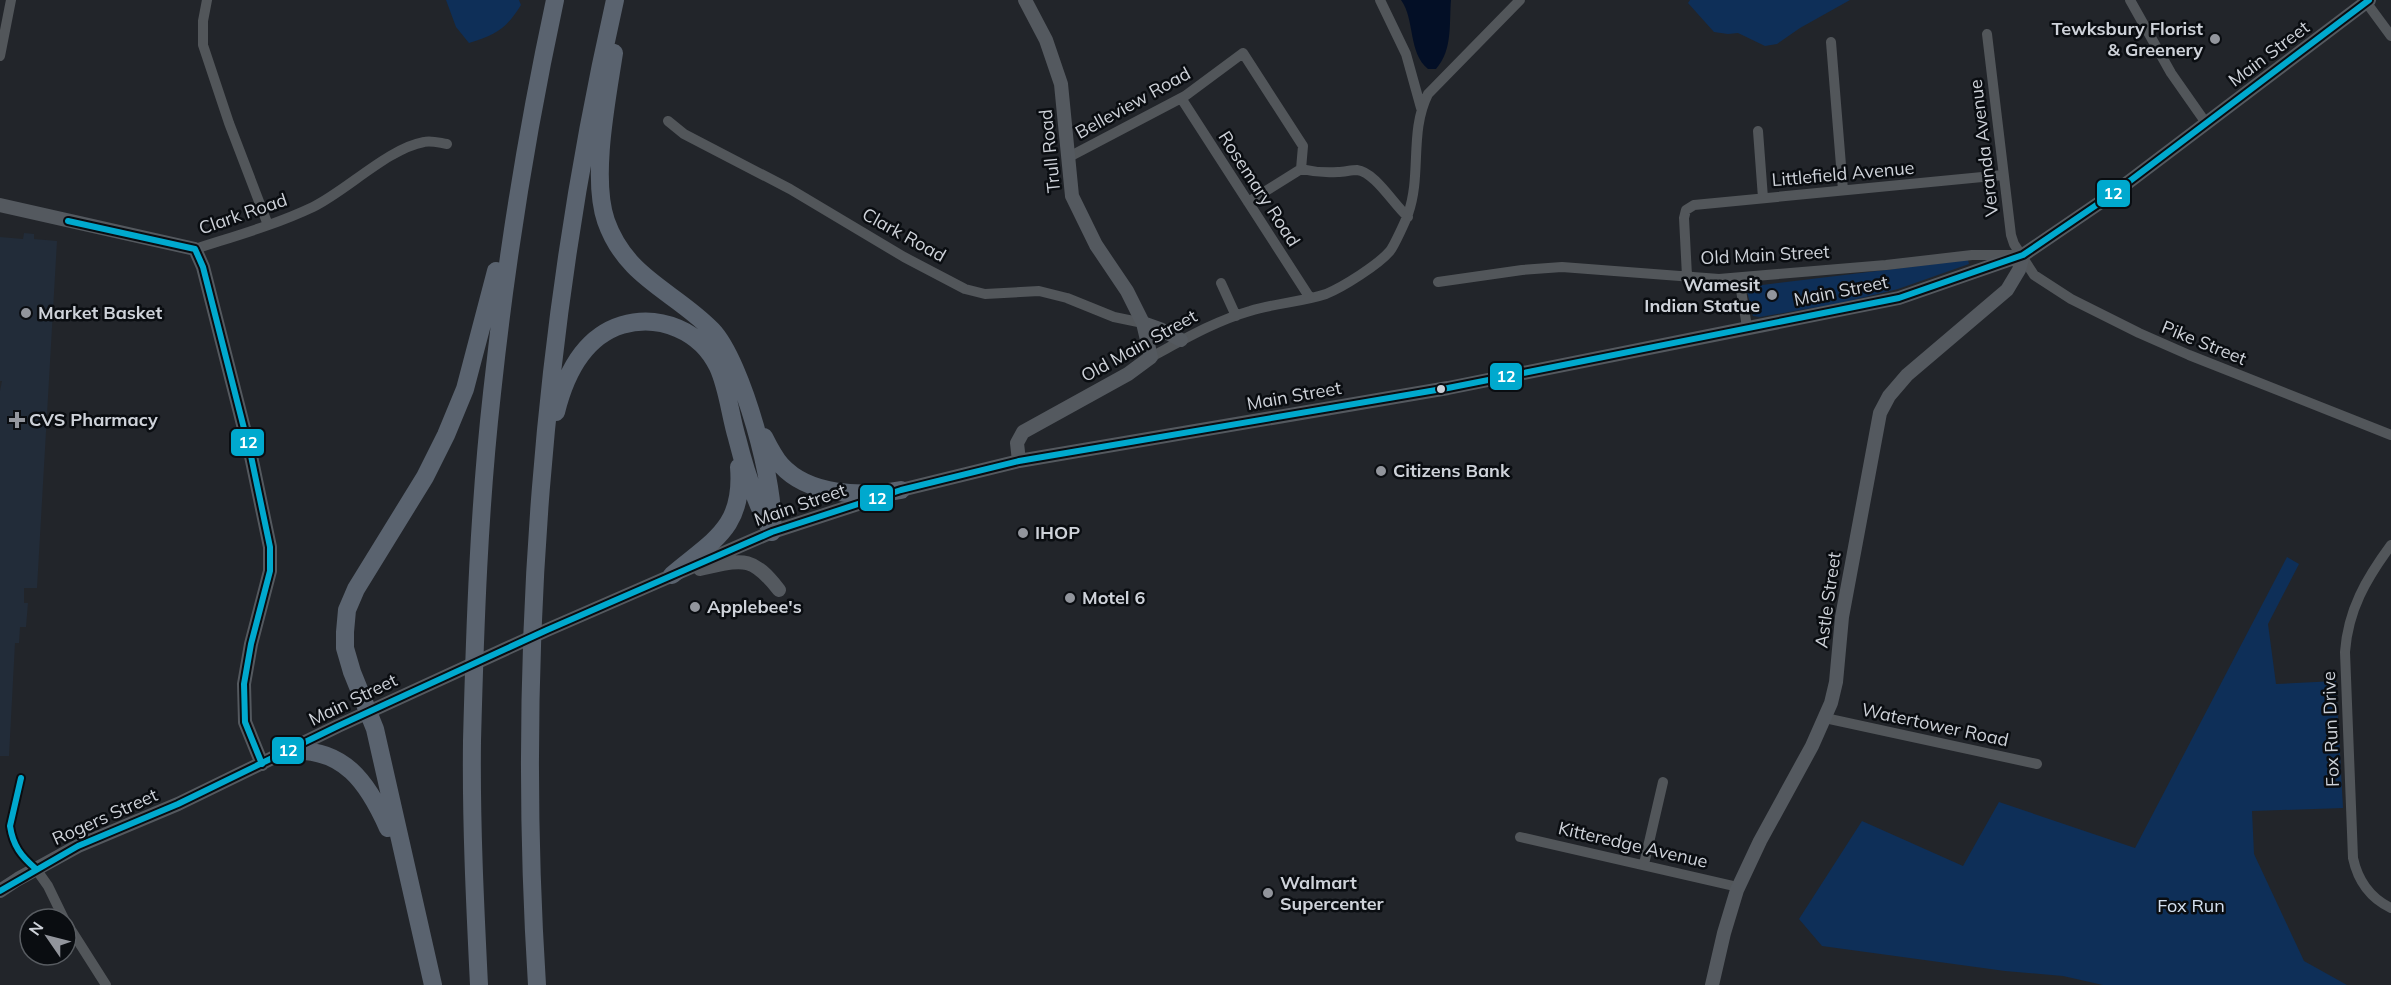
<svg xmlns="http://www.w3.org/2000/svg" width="2391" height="985" viewBox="0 0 2391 985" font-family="Mulish,sans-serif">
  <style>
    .built { fill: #222c39 }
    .green { fill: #0e2f58 }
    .water { fill: #030f26 }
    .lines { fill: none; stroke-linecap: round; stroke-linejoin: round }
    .street { stroke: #52565a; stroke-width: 10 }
    .secondary { stroke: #54595f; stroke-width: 14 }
    .highway { stroke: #5a636f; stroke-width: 18 }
    .bus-1-casing { stroke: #0a0d11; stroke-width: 10 }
    .bus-1 { stroke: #00a9ce; stroke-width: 6 }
    .poi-dot { fill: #92959c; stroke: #0a0d11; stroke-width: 2 }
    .bus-dot { fill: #ced2d9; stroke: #0a0d11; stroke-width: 2 }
    .labels { text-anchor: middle; stroke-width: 5; stroke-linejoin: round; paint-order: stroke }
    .poi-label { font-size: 18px; font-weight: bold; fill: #ced2d9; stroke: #0a0d11; text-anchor: start }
    .street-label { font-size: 18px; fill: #ced2d9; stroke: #0a0d11 }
    .park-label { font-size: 18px; fill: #d4e0f0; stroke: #0a0d11 }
    .line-badge { stroke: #0a0d11; stroke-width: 2 }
    .badge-label { font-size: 16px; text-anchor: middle; font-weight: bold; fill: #fff }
  </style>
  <rect width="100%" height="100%" fill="#22252a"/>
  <!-- built -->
  <path class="built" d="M24 233 34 234V239L57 241 37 588H24V603H28L26 627H20L19 643H15L9 756H0V391L2 381H0V237L23 239Z"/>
  <!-- green -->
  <path class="green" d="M446 0H519L521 5C506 29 496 35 469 43L456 27Z
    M1690 0H1850L1800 28 1777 44 1765 46 1738 33 1728 34 1714 32 1688 3Z
    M1968 260 1969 264 1898 289 1841 303 1760 317 1753 316 1746 287Z
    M2287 557 2299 564 2268 624 2276 684 2336 681 2343 808 2252 811 2254 854 2304 961 2347 985H2103L2063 976 2005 971 1822 946 1799 919 1862 821 1963 866 1999 802 2135 848Z"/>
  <!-- water -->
  <path class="water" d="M1401 0H1451C1449 23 1453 50 1436 69H1428C1408 53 1415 19 1401 0Z"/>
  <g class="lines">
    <!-- street -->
    <path class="street" d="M207 0 203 21V45L229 123 268 225
      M1380 0 1406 54 1421 108
      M2130 0 2171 73 2206 123
      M2366 2 2391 36
      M1987 34 2011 235 2014 244 2034 275 2071 299 2139 333 2189 355 2391 435
      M1831 42 1843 190
      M0 56 11 0
      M1181 98 1310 298
      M668 121 684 134 790 189 904 257 965 289 985 294 1039 291 1067 298 1114 317 1143 323
      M1758 131 1763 198
      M1067 158 1185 96 1243 53 1303 146 1301 169
      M1301 169C1314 172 1325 173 1338 172 1344 172 1351 170 1357 170 1375 172 1394 205 1408 217
      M1248 202 1301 169
      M195 249C235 236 275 225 313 207 346 191 389 148 424 142 431 140 440 143 447 144
      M1687 276 1684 218 1686 210 1694 205 2003 175
      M1739 278 1747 327
      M1438 282 1522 270 1562 267 1719 279 1886 265 1972 255H2019
      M1221 283 1236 316
      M1151 357C1183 340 1215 321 1250 311 1275 303 1302 302 1326 294 1343 287 1378 265 1390 251 1394 246 1406 220 1408 214 1422 175 1409 132 1428 94L1520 0
      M2391 545C2366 579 2348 610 2345 652L2353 858C2358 881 2370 898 2391 908
      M1825 718 2037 764
      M1520 837 1738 887
      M1644 864 1663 782
      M36 869 48 886 64 919
      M66 922 106 985"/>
    <!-- secondary -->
    <path class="secondary" d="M0 205 195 249 203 267 251 456 270 547V571L251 644 244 684 245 722 262 764
      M1143 323 1160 329 1181 340
      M1019 461 1017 443 1023 432 1128 374 1151 357 1143 323 1127 291 1096 245 1072 196 1061 84 1046 40 1025 0
      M700 569C742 560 751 554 779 590
      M0 891 18 879 78 846 178 804 338 726 547 630 772 532 901 490 1019 461 1448 388 1899 298 2023 255 2114 193 2369 0
      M1712 985 1724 933 1737 890 1760 841 1812 746 1831 703 1836 682 1842 617 1880 413 1889 396 1907 375 2007 290 2019 270 2023 255"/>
    <!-- highway -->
    <path class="highway" d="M614 53C607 99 591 178 606 221 626 278 674 291 712 330 742 361 777 489 772 532
      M556 412C565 376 583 337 622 325 660 314 701 331 718 367 728 389 730 415 737 438 745 470 755 503 772 532
      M764 437C769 447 774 457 781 465 809 496 862 497 901 490
      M672 575C713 540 744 528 739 467
      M289 751C344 747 368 783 388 828
      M433 985 375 729 352 672 345 648V632L347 610 356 589 425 477 446 435 465 389 496 271
      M479 985C475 904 471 822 472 741 475 625 479 509 492 393 506 261 527 130 555 0
      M537 985C516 656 542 322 615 0"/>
    <defs>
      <path id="bus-1" d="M68 221 195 249 203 267 251 456 270 547V571L251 644 244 684 245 722 262 764
        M21 778 10 826C13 846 21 856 36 869
        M0 891 78 846 178 804 338 726 547 630 772 532 901 490 1019 461 1448 388 1899 298 2023 255 2114 193 2369 0"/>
    </defs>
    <!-- bus-1 casing -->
    <use href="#bus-1" class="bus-1-casing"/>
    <!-- bus-1 -->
    <use href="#bus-1" class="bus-1"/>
  </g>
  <!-- markers -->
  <g class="poi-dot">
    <circle cx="2215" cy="39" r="6"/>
    <circle cx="1772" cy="295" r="6"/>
    <circle cx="26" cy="313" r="6"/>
    <path d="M14 411h6v6h6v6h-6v6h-6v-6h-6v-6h6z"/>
    <circle cx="1381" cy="471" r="6"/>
    <circle cx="1023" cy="533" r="6"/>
    <circle cx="1070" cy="598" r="6"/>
    <circle cx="695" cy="607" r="6"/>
    <circle cx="1268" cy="893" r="6"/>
  </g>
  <circle class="bus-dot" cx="1441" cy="389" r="5"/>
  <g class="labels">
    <!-- poi labels -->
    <g class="poi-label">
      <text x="2203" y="35" text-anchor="end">Tewksbury Florist<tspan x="2203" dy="21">&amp; Greenery</tspan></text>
      <text x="1760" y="291" text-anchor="end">Wamesit<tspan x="1760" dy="21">Indian Statue</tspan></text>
      <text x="38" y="319">Market Basket</text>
      <text x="29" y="426">CVS Pharmacy</text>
      <text x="1393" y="477">Citizens Bank</text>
      <text x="1035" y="539">IHOP</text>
      <text x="1082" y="604">Motel 6</text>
      <text x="707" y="613">Applebee's</text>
      <text x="1280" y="889">Walmart<tspan x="1280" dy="21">Supercenter</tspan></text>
    </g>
    <!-- street labels -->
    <g class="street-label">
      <text transform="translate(2269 54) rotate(-37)" y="6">Main Street</text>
      <text transform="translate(1133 103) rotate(-29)" y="6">Belleview Road</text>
      <text transform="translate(1984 148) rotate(-97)" y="6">Veranda Avenue</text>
      <text transform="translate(1050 151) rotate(-96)" y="6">Trull Road</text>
      <text transform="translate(1843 174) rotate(-5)" y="6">Littlefield Avenue</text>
      <text transform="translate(1259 189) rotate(57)" y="6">Rosemary Road</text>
      <text transform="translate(243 214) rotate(-19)" y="6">Clark Road</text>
      <text transform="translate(904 235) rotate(29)" y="6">Clark Road</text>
      <text transform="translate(1765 255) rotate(-3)" y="6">Old Main Street</text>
      <text transform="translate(1841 291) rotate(-11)" y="6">Main Street</text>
      <text transform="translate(2204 343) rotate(22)" y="6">Pike Street</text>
      <text transform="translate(1139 346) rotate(-29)" y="6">Old Main Street</text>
      <text transform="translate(1294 396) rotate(-10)" y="6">Main Street</text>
      <text transform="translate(800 505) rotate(-19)" y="6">Main Street</text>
      <text transform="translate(1828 600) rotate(-82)" y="6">Astle Street</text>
      <text transform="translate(353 700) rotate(-26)" y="6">Main Street</text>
      <text transform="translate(1935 725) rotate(12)" y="6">Watertower Road</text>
      <text transform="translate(2331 729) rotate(-92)" y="6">Fox Run Drive</text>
      <text transform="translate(105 817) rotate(-24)" y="6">Rogers Street</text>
      <text transform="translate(1633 845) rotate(13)" y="6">Kitteredge Avenue</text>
    </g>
    <!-- park labels -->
    <g class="park-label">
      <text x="2191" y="912">Fox Run</text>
    </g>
  </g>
  <g class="line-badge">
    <rect x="2096" y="179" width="35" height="29" rx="6" fill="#00a9ce"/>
    <rect x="1489" y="362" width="34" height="29" rx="6" fill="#00a9ce"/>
    <rect x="230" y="428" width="35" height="29" rx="6" fill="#00a9ce"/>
    <rect x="859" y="484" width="35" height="28" rx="6" fill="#00a9ce"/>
    <rect x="271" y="736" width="34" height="29" rx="6" fill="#00a9ce"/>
  </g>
  <g class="badge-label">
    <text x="2113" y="199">12</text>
    <text x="1506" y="382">12</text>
    <text x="248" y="448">12</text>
    <text x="877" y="504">12</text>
    <text x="288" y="756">12</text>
  </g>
  <!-- north arrow -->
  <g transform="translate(48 937) rotate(305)"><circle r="28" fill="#0a0d11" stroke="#585c61" stroke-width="1.5"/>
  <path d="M0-4.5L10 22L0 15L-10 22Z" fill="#92959c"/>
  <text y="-9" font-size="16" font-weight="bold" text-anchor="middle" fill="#ced2d9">N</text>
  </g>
</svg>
